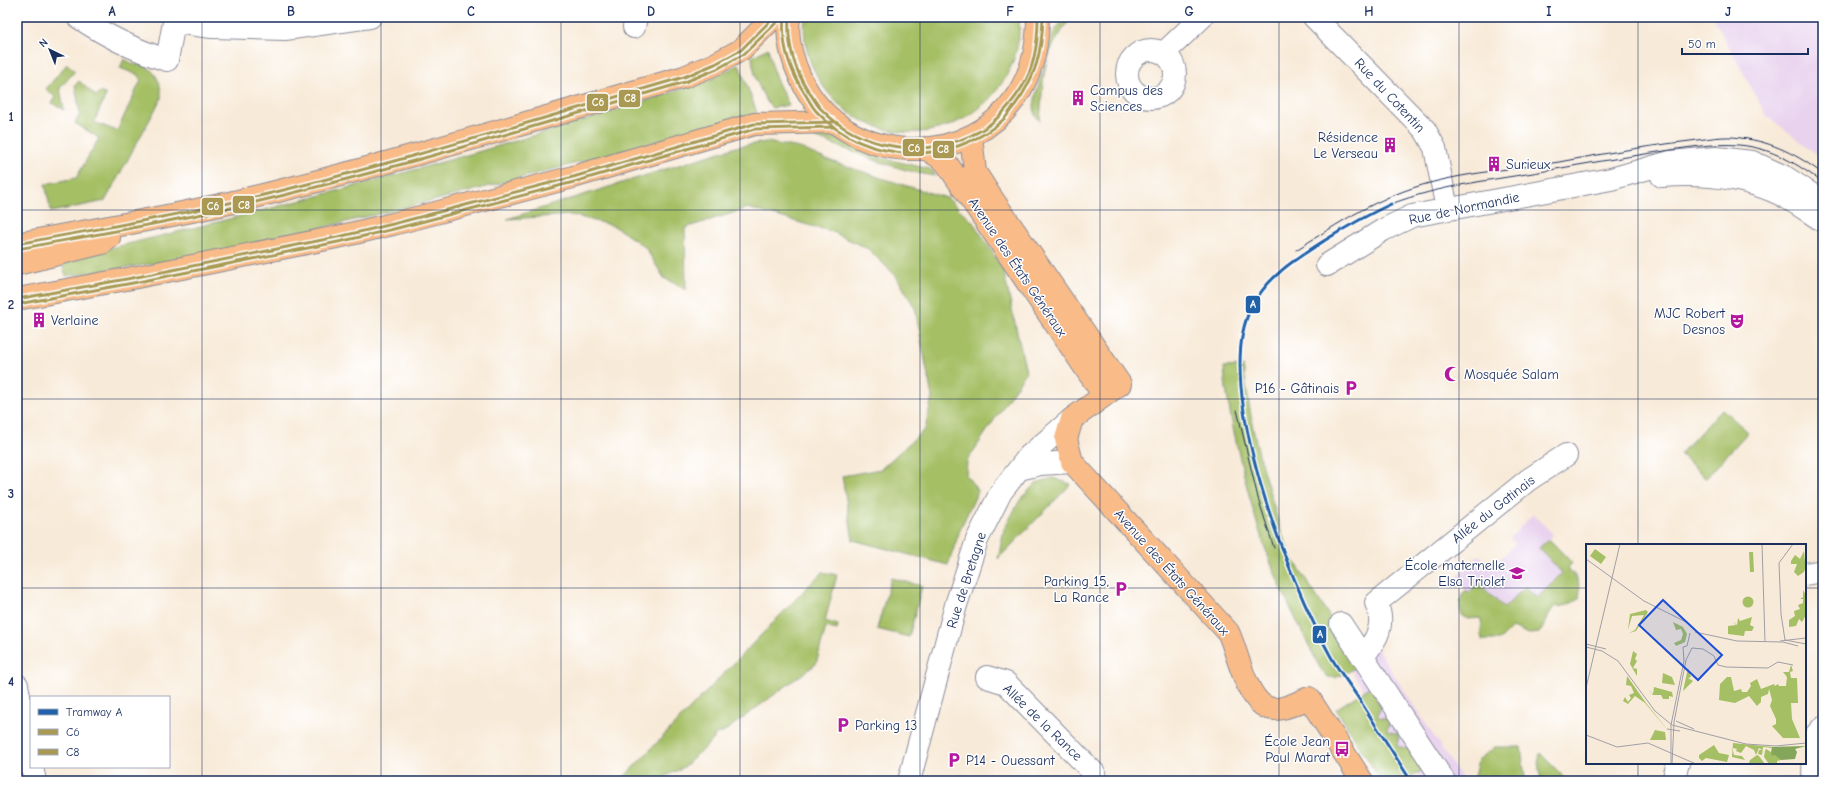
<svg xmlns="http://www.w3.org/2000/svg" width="1840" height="798" viewBox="0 0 1840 798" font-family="'Comic Neue',sans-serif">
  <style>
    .built { fill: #e8d2ee }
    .green { fill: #a5bf65; stroke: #607762 }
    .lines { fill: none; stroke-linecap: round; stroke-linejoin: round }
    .minor-casing { stroke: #8a8c9b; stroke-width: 24 }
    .major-casing { stroke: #8a8c9b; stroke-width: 24 }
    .minor { stroke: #fff; stroke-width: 22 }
    .major { stroke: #f9bc89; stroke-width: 22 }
    .tram { stroke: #1b2f5e; stroke-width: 1 }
    .bus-1-casing { stroke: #fff; stroke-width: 6 }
    .bus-2-casing { stroke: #fff; stroke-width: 6 }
    .bus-1 { stroke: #a99953; stroke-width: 3 }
    .bus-2 { stroke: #a99953; stroke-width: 3 }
    .tram-1-casing { stroke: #fff; stroke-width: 6 }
    .tram-1 { stroke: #2061a7; stroke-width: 3 }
    .grid { fill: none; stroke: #1b2f5e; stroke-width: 1; stroke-opacity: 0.55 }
    .labels { text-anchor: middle; stroke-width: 3; stroke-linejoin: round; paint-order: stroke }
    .poi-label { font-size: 14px; fill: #1b2f5e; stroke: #fff; text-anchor: start }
    .street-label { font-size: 14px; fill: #1b2f5e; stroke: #fff }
    .inset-road { fill: none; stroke: #a09fa7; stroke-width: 1 }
    .view { fill: #1d4ed8; fill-opacity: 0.15; stroke: #1d4ed8; stroke-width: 2 }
    .inset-edge { fill: none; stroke: #1b2f5e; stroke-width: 2 }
    .line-badge { stroke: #fff; stroke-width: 1.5 }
    .badge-label { font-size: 11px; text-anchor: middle; font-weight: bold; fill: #fff }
    .neatline { fill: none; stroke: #1b2f5e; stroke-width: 1.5 }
    .grid-label { font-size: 13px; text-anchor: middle; font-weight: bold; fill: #1b2f5e }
  </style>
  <rect width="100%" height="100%" fill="#fff"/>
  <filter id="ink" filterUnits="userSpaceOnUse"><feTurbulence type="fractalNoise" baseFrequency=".025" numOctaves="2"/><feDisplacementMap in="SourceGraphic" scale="8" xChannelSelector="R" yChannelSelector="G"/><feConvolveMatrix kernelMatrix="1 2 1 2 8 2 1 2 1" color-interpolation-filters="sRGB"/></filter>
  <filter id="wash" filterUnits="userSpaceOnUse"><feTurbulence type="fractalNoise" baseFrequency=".012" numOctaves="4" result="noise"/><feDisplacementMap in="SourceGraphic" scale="16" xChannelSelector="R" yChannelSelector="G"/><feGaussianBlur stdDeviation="0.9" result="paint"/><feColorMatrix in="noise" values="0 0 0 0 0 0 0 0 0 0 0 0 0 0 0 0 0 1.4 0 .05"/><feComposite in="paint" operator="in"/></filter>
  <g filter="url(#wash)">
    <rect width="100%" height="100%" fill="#f8ead8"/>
    <!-- built -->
    <path class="built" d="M1713 17H1823V159L1766 115Z
      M1533 514 1553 534 1549 539 1572 563 1568 568 1578 578 1580 591 1579 598 1570 604 1558 607 1555 606 1548 612 1544 627 1539 633 1529 634 1513 627 1500 640H1483L1481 634 1482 623 1480 618 1468 619 1462 616 1460 604 1461 595 1466 590 1455 579 1479 555 1492 567 1515 544 1510 538Z
      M1365 630 1463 781H1422L1337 648Z"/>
    <!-- green -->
    <path class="green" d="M805 17H1019C1021 38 1016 60 1005 78 963 150 860 151 818 78 808 60 802 38 805 17Z
      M1065 17H1071C1063 30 1053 43 1048 58 1042 78 1042 99 1040 120L1035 116 1034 105 1036 94 1054 32Z
      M768 48 775 77 789 105 772 108C761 96 753 74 752 57Z
      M124 59 137 66 138 62C155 69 162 81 161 99L105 201 51 212 45 184 76 178 99 138 75 123 80 114 75 85 79 81 96 96 100 92 106 95 94 122 117 131 141 80 138 75 120 68Z
      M67 64 75 71 60 88 64 110 52 103 55 97 46 89Z
      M739 64 757 113 630 149 460 194 313 230 165 262 66 276 61 260C280 208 498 151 712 79Z
      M795 131H818L881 158 930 169 934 172 935 176C886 169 842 145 795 131Z
      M766 142 800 148 825 159 884 179 947 198 973 222 1003 269 1026 372 967 461 966 475 978 491 961 527 948 565 853 540 842 476 881 469 925 429 932 397 915 308 896 276 868 249 833 232 748 208 685 228 686 290 664 278 645 247 614 226 572 215 507 219 736 147Z
      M1243 366 1253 429 1263 470 1282 534 1290 554 1360 665C1352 669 1336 682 1327 676 1324 674 1322 670 1320 668 1303 633 1284 598 1270 561 1254 520 1244 476 1234 433 1230 411 1225 390 1224 367Z
      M1722 409 1748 432 1706 478 1680 454Z
      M1053 478 1071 484 998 559 1004 529 1020 500 1036 483Z
      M1549 539 1572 563 1568 568C1577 578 1582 584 1579 598 1574 603 1562 608 1555 606 1546 615 1547 625 1539 633L1529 634 1513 627 1500 640H1483C1478 633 1484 625 1480 618L1468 619 1462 616C1459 607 1459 597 1466 590L1468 593 1479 583 1504 608 1525 587 1537 598 1562 573 1539 548Z
      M822 572 837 575 825 621 838 625 837 630 826 627 816 664 721 734 719 732 714 736V739L684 767 657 781H620Z
      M891 578 922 586 909 637 877 629Z
      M1376 683 1382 693 1378 717 1390 719 1387 731 1399 734 1397 746 1409 749 1423 770 1405 781H1381L1336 709Z
      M1495 747H1521L1525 778 1527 781H1473L1478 760Z
      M1540 753 1568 781H1541L1538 762Z"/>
  </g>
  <g filter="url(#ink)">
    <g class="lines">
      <defs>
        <path id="minor" d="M78 17C106 36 134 50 167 60L175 17
          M1314 17 1425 130 1435 148 1447 209
          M174 22 212 27 285 29 370 17
          M634 27 636 17
          M1127 74a24 24 0 1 1 48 0a24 24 0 1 1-48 0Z
          M1164 53 1202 17
          M1662 176C1699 173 1738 176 1773 191 1791 198 1807 211 1823 221
          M1327 265 1383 230 1412 216 1611 179 1670 162 1717 158 1752 162 1785 177 1823 202
          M1019 469 1040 464 1072 462
          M1805 574 1823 571
          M1341 624 1444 781
          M1363 656C1377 640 1386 624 1376 603L1528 480 1566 455
          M987 677 1006 683 1094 773 1090 781
          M17 685 31 762
          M32 767 35 781
          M909 781 956 605 977 540 1001 492 1029 456 1072 419
          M1673 781 1678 763
          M1813 781 1814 737 1823 727"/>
        <path id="major" d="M789 17C786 38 792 60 801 79 842 168 974 174 1022 87 1034 65 1038 42 1038 17
          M971 136 975 172 989 194 1120 384 1072 419 1066 439 1072 462 1228 632C1238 651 1247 710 1275 709 1287 709 1298 702 1309 698L1362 781
          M925 148 945 161 1103 394
          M17 244C91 230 165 218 238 201 388 165 536 120 684 77L715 64 741 50 774 17
          M17 264 102 243 109 238
          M17 299 132 278 342 236 393 224 573 177 754 124 834 122"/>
      </defs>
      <!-- minor casing -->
      <use href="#minor" class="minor-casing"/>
      <!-- major casing -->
      <use href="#major" class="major-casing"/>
      <!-- minor -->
      <use href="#minor" class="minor"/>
      <!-- major -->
      <use href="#major" class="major"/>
      <!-- tram -->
      <path class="tram" d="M1391 204C1441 185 1493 180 1545 171 1582 164 1620 158 1658 152 1684 148 1713 143 1739 145 1772 148 1798 164 1823 183
        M1296 250C1331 228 1365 205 1404 191 1453 173 1508 170 1559 162 1602 154 1646 146 1690 141 1707 139 1724 135 1741 138 1773 142 1798 155 1823 174
        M1237 410 1258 498 1274 548"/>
      <defs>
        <path id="bus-1" d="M789 17C787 44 794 69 809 92 813 97 816 104 821 109 860 149 922 159 972 135 993 126 1010 106 1022 87 1035 67 1038 41 1038 17
          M17 244C91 230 165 218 238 201 388 166 536 120 684 77L715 64 741 50 774 17
          M17 299 132 278 342 236 393 224 573 177 754 124 834 122"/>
        <path id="bus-2" d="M784 17C781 45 790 71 805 94 809 100 812 107 817 112 865 164 952 167 1004 119 1008 115 1011 109 1015 105 1036 77 1042 52 1043 17
          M18 249C92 235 166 223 239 206 389 171 537 125 685 82L717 69 744 54 778 21
          M18 304 133 283 343 241 394 229 574 182 755 129 834 127"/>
      </defs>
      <!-- bus-1 casing -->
      <use href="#bus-1" class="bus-1-casing"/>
      <!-- bus-2 casing -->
      <use href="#bus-2" class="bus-2-casing"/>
      <!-- bus-1 -->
      <use href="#bus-1" class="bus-1"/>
      <!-- bus-2 -->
      <use href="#bus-2" class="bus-2"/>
      <defs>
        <path id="tram-1" d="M1391 204C1369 214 1348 226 1327 239 1297 258 1268 275 1251 308 1211 386 1290 583 1330 655 1338 670 1348 682 1357 696 1375 724 1393 753 1411 781"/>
      </defs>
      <!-- tram-1 casing -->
      <use href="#tram-1" class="tram-1-casing"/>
      <!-- tram-1 -->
      <use href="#tram-1" class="tram-1"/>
    </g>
  </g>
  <!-- grid -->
  <path class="grid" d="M202 17V781M381 17V781M561 17V781M740 17V781M920 17V781M1100 17V781M1279 17V781M1459 17V781M1638 17V545M17 210H1823M17 399H1823M17 588H1587M1805 588H1823M1638 763V781"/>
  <!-- icons -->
  <defs>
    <symbol id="building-bare" viewBox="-9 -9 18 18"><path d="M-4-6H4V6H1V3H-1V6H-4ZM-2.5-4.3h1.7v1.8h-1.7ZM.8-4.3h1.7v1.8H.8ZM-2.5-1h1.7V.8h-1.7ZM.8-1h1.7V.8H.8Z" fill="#b5179e" stroke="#fff" stroke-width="2.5" paint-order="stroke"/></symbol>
    <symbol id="theatre-bare" viewBox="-9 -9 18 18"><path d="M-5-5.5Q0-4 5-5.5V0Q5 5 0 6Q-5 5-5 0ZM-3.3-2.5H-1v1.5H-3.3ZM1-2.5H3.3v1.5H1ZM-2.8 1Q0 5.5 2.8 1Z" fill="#b5179e" stroke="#fff" stroke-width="2.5" paint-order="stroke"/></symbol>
    <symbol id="mosque-bare" viewBox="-9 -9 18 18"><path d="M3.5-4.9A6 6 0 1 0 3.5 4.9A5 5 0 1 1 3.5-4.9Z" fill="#b5179e" stroke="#fff" stroke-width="2.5" paint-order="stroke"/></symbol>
    <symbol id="parking-bare" viewBox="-9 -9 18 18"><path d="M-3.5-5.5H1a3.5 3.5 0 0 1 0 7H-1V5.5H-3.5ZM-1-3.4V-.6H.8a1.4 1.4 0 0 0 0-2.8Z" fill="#b5179e" stroke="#fff" stroke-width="2.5" paint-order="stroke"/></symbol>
    <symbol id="school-bare" viewBox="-9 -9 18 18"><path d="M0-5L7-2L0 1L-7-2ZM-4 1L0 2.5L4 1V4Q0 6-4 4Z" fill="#b5179e" stroke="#fff" stroke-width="2.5" paint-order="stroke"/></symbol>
    <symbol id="bus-bare" viewBox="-9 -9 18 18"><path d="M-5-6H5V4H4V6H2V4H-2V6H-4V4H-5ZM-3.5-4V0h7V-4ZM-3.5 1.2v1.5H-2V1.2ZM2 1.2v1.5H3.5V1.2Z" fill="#b5179e" stroke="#fff" stroke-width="2.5" paint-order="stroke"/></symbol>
  </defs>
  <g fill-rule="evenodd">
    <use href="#building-bare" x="1067" y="87" width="22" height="22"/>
    <use href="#building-bare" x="1379" y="134" width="22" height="22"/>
    <use href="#building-bare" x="1483" y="153" width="22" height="22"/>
    <use href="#building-bare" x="28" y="309" width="22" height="22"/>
    <use href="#theatre-bare" x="1726" y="310" width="22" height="22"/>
    <use href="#mosque-bare" x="1441" y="363" width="22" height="22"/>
    <use href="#parking-bare" x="1340" y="377" width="22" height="22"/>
    <use href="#school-bare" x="1506" y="562" width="22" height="22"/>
    <use href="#parking-bare" x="1110" y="578" width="22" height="22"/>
    <use href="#parking-bare" x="832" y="714" width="22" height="22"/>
    <use href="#bus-bare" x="1331" y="738" width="22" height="22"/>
    <use href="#parking-bare" x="943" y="749" width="22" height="22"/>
  </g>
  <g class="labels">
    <!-- poi labels -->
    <g class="poi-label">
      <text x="1090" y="95">Campus des<tspan x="1090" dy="16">Sciences</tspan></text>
      <text x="1378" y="142" text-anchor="end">Résidence<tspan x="1378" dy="16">Le Verseau</tspan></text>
      <text x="1506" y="169">Surieux</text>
      <text x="1725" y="318" text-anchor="end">MJC Robert<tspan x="1725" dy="16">Desnos</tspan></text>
      <text x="51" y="325">Verlaine</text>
      <text x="1464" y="379">Mosquée Salam</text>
      <text x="1339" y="393" text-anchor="end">P16 - Gâtinais</text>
      <text x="1505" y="570" text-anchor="end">École maternelle<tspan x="1505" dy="16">Elsa Triolet</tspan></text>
      <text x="1109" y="586" text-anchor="end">Parking 15,<tspan x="1109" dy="16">La Rance</tspan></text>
      <text x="855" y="730">Parking 13</text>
      <text x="1330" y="746" text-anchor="end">École Jean<tspan x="1330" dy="16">Paul Marat</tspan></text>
      <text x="966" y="765">P14 - Ouessant</text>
    </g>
    <!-- street labels -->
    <g class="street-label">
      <text transform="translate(1390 95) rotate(47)" y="5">Rue du Cotentin</text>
      <text transform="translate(1464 208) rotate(-12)" y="5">Rue de Normandie</text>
      <text transform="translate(1018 267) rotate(56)" y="5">Avenue des États Généraux</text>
      <text transform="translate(1493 509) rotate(-38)" y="5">Allée du Gatinais</text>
      <text transform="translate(1172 572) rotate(48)" y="5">Avenue des États Généraux</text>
      <text transform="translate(966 580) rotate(-72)" y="5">Rue de Bretagne</text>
      <text transform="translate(1043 722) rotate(44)" y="5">Allée de la Rance</text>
    </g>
  </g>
  <!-- overview -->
  <g transform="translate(1586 544)">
    <rect width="220" height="220" fill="#f8ead8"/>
    <path d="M9 5 20 13 15 20 4 12ZM218 7 220 29 219 25 218 28 212 32 208 28 211 20H205V17L209 11 214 15ZM163 8H167L168 28H164ZM217 46 220 51V71L216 78 213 75 210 82 203 83V76L209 72 208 67 214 65 212 61 217 59V55H214L217 53ZM156.5 58a5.5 5.5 0 1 1 11 0a5.5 5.5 0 1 1-11 0ZM60 66 62 68 50 87 43 89 49 86 58 71 46 72 42 86 44 70ZM166 73 164 81 168 83 166 87H159L158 92 142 90V82L150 81 147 78 151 81 152 74 154 77ZM87 78 97 83 101 90 99 98 90 102 88 99 95 96 97 90 95 85 90 86ZM48 103 47 107 51 110 49 115 51 117 47 124 51 125V132L44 120ZM205 121 207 127 204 128 205 134H211L212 159H205L206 175 214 194H197L186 182 190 180V175L184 162 186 156 183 145 182 150 175 153V158L171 162 163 152 149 159 133 156 134 140 141 133H145L148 147 155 145 156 148H161L165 142 164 139 171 135 175 145 188 140 189 142 192 140 193 142H200L201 133 197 128H203ZM102 124 105 133 102 134 107 137 97 147ZM77 129 86 133 89 141 76 139ZM41 132 60 159 85 190 59 159 49 152 42 160 37 157 39 153 42 158 45 154 43 151 48 149 45 142 40 141ZM68 143 86 148 87 153 83 152V155H77L75 151H67L63 146 67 150ZM69 186 79 188 80 196H64ZM147 199 187 203 185 212 189 210 195 216 191 217V220H183L178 213 179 207 180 205 185 208 186 204 177 203 176 211 172 210 173 206H176L173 204 170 211 168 206 160 202 155 209 150 207 151 205 147 204V207L148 211 156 212 159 216 146 213ZM128 201 133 209 143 211 141 218 120 214 116 217 113 214V211ZM171 211 173 212 179 220 163 219 164 216Z" fill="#a5bf65"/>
    <path d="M220 202 209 205 211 208 209 215 195 216 189 211 185 212 186 203Z" fill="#84a65a"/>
    <path class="inset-road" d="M176 0 179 98M207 0 193 19 195 70 199 96 220 100M0 15 58 57 102 79M109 88 151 97 197 98 212 102M194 97 220 94M0 100 20 105M0 103 16 107 32 117 69 167 86 181 160 200 190 202 220 199M0 144 34 0M90 177 108 185M81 185 94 187M0 191 31 203 62 199 110 220M85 220V181L98 117 97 103 101 102 104 89M86 220 88 178 100 116 106 104 117 105 128 112 132 121 140 123 182 124 192 118 207 121"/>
    <path class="view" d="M77 56 136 111 112 136 53 81Z"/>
    <rect width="220" height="220" class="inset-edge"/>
  </g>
  <g class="line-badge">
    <rect x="618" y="89" width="23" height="19" rx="4" fill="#a99953"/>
    <rect x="586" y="93" width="23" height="19" rx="4" fill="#a99953"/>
    <rect x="902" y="138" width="23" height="19" rx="4" fill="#a99953"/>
    <rect x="932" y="140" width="23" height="19" rx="4" fill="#a99953"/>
    <rect x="232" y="195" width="23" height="19" rx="4" fill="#a99953"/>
    <rect x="201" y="197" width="23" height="19" rx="4" fill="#a99953"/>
    <rect x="1245" y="295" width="16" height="19" rx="4" fill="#2061a7"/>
    <rect x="1312" y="625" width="15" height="19" rx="4" fill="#2061a7"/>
  </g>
  <g class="badge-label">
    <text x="630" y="102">C8</text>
    <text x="598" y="106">C6</text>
    <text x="914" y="152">C6</text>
    <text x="943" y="153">C8</text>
    <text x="244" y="209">C8</text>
    <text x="213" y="210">C6</text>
    <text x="1253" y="308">A</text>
    <text x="1320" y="638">A</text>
  </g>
  <!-- margin -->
  <rect width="1840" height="798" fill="none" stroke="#fff" stroke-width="44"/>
  <!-- legend -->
  <rect x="30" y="696" width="140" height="72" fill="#ffffff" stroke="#a4acbf"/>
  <rect x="38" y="709" width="20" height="6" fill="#2061a7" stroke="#a4acbf"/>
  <text x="66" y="716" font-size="12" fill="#1b2f5e">Tramway A</text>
  <rect x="38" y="729" width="20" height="6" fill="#a99953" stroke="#a4acbf"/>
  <text x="66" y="736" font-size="12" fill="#1b2f5e">C6</text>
  <rect x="38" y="749" width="20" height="6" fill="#a99953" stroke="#a4acbf"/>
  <text x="66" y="756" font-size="12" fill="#1b2f5e">C8</text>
  <!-- north arrow -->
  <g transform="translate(50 50) rotate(317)" stroke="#ffffff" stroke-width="3" paint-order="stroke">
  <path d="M0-3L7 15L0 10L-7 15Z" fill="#1b2f5e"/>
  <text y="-6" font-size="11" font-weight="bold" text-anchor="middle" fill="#1b2f5e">N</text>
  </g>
  <!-- scale -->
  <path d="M1682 48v6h126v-6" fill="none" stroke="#1b2f5e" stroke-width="2"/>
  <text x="1688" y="48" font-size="12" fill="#1b2f5e" stroke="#ffffff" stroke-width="3" paint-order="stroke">50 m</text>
  <rect x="22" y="22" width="1796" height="754" class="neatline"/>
  <g class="grid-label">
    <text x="112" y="16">A</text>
    <text x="291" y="16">B</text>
    <text x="471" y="16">C</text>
    <text x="651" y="16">D</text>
    <text x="830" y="16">E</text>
    <text x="1010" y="16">F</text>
    <text x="1189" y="16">G</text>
    <text x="1369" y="16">H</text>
    <text x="1549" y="16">I</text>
    <text x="1728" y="16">J</text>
    <text x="11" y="121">1</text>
    <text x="11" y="309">2</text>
    <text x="11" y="498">3</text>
    <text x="11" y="686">4</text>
  </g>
</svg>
